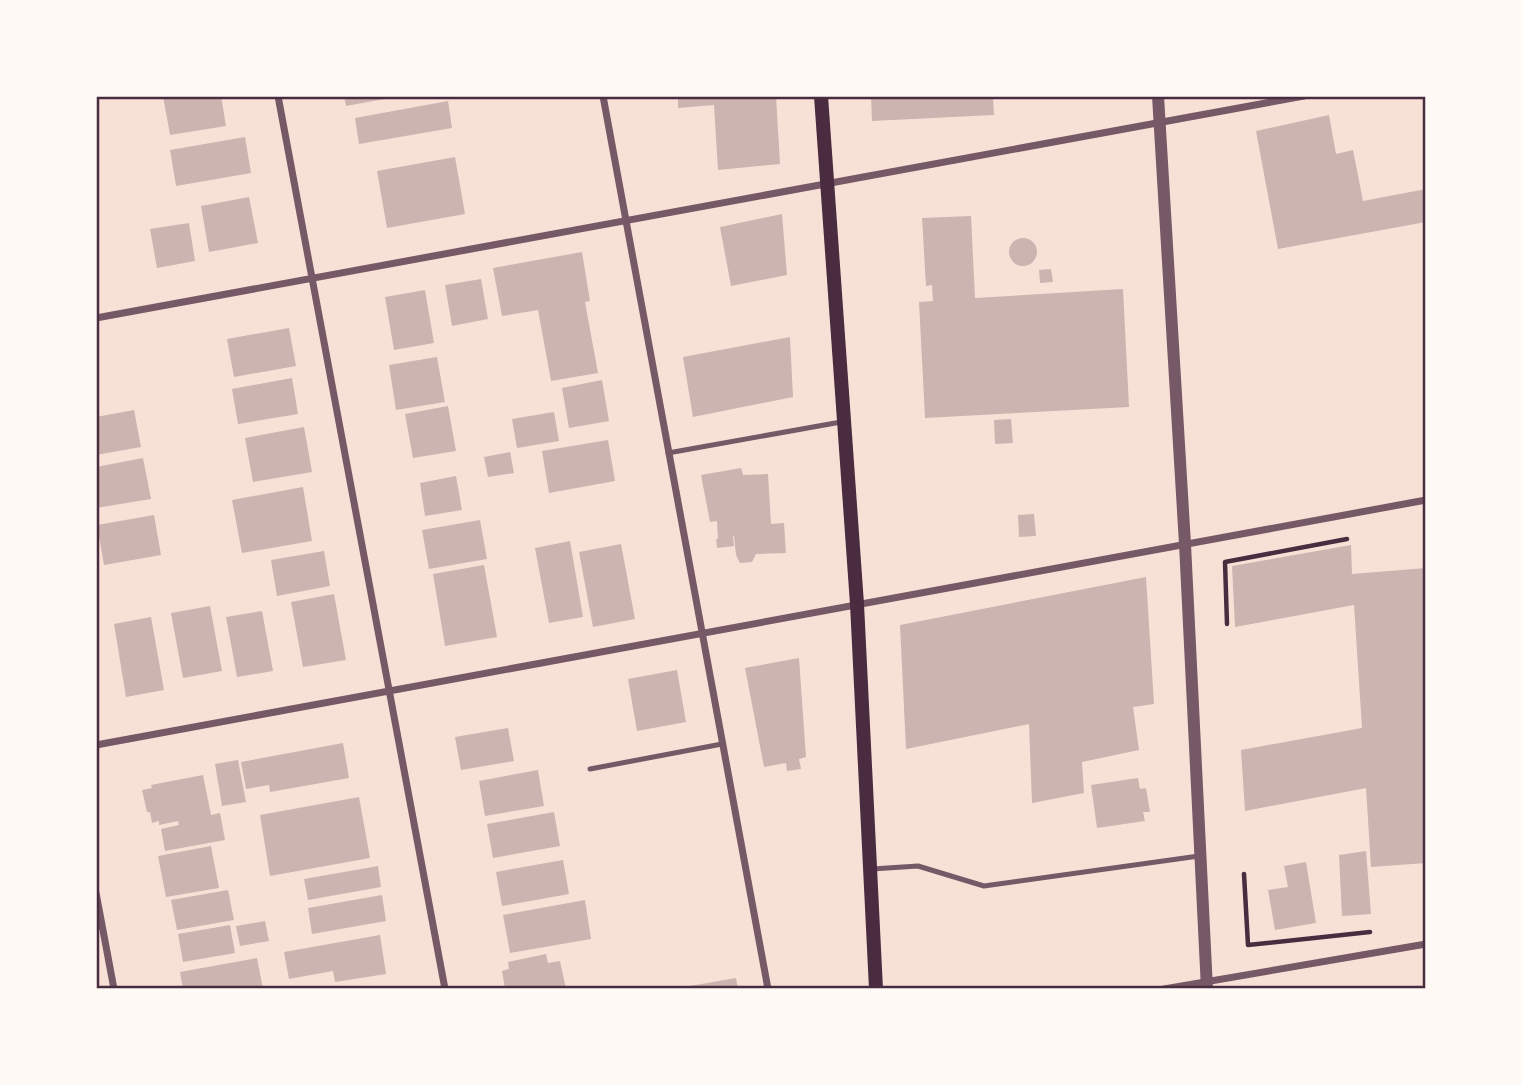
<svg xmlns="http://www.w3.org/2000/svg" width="1522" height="1085" viewBox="0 0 1522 1085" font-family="'Source Serif 4',serif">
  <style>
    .building { fill: #ccb4b1 }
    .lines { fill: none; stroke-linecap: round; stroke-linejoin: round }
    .path { stroke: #4a2c40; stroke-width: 4.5 }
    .service { stroke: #755966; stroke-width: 5 }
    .minor { stroke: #755966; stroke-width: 7 }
    .tertiary { stroke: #755966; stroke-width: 12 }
    .secondary { stroke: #4a2c40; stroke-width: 14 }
    .neatline { fill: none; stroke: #4a2c40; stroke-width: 2.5 }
  </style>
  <rect width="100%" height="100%" fill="#f7e1d7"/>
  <!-- building -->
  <path class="building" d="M163 96H221L226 126 170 135Z
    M344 96H390V98L346 106Z
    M678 96H776L780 164 718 170 714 105 678 108Z
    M871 96H993L994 115 872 121Z
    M448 101 452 128 359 144 355 118Z
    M1329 115 1336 154 1353 150 1363 201 1426 189V222L1278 249 1256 131Z
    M245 137 251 173 176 186 170 150Z
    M455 157 465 214 387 228 377 171Z
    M249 197 258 243 209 252 201 206Z
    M782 214 787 275 731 286 720 227Z
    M971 216 975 298 1123 289 1129 407 925 418 919 302 933 301 932 285 926 286 922 218Z
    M189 223 195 261 157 268 150 229Z
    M1009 252a14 14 0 1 1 28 0a14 14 0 1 1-28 0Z
    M582 252 590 301 585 302 598 373 551 381 538 310 502 316 493 268Z
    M1051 269 1053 282 1040 283 1039 270Z
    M481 279 488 319 452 326 445 285Z
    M425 290 434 343 394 350 385 297Z
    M289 328 296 366 234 377 227 339Z
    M790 337 793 397 693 417 683 357Z
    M437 357 445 402 396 410 389 365Z
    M292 378 298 414 238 424 232 389Z
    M602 380 609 421 569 428 562 388Z
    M448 406 456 451 413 458 405 414Z
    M134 410 141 447 96 455V417Z
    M554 412 559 441 517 448 512 419Z
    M1011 419 1013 443 995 444 994 420Z
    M304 427 312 472 253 482 245 438Z
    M608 440 615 481 549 493 542 451Z
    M510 452 514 473 488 477 484 457Z
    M143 458 151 499 96 508V467Z
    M741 468 743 475 768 474 771 524 784 523 786 553 756 554 752 562 740 563 736 555 734 536 733 537 734 546 717 548 716 539H718L717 521 710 522 701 475Z
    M456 476 462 510 425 516 420 483Z
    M303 487 312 541 242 553 232 500Z
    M1034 514 1036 536 1019 537 1018 515Z
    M154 515 161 555 104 565 97 525Z
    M480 520 487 559 429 569 422 530Z
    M570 541 583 617 549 623 535 548Z
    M621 544 635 619 593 627 579 552Z
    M1351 545 1352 574 1426 568V863L1371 867 1366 788 1245 811 1241 750 1362 728 1354 605 1235 627 1232 566Z
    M324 551 330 586 277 596 271 560Z
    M484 565 497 637 445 646 433 574Z
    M1146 577 1154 704 1133 707 1139 750 1082 762 1084 793 1032 803 1029 724 906 749 900 625Z
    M334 594 346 660 303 667 291 602Z
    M210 606 222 671 183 678 171 613Z
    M262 611 273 671 237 677 226 617Z
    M151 617 164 690 126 697 114 624Z
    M799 658 806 757 799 759 801 769 787 771 786 763 764 767 745 668Z
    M677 670 686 722 637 731 628 679Z
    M508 728 514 761 461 770 455 737Z
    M343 743 349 778 270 792 269 785 246 789 241 762Z
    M238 760 246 802 222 806 215 764Z
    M538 770 544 806 485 816 479 781Z
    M203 775 211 815 220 813 225 840 165 851 161 829 179 825 178 821 159 825V821L152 823 150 812H147L142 790 152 788 151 785Z
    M1138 778 1140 789 1146 788 1150 812H1143L1145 821 1097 828 1091 785Z
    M359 797 370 858 270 876 260 815Z
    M554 812 560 846 493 858 487 824Z
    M211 846 219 888 166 897 158 856Z
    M1366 851 1371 914 1342 916 1339 855Z
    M563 860 569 894 502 906 496 872Z
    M1306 862 1316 923 1275 930 1268 890 1288 887 1284 866Z
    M378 866 381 887 308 900 304 879Z
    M228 890 234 920 177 930 171 900Z
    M382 895 386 921 312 934 308 908Z
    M585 900 591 939 510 953 503 915Z
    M265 921 269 941 240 946 236 926Z
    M230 925 235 953 183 962 178 934Z
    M380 935 386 974 335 982 333 971 289 979 284 952Z
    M546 954 548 963 560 961 566 989H505L502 971 509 969 508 962Z
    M257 958 263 989H183L180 972Z
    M736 978 738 989H684V987Z"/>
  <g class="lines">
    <!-- path -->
    <path class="path" d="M1227 624 1225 562 1347 539
      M1244 874 1248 945 1370 932"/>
    <!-- service -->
    <path class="service" d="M668 453 841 422
      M590 769 722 744
      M872 869 918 866 984 886 1199 856"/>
    <!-- minor -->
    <path class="minor" d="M278 96 445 989
      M603 96 768 989
      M96 318 1304 96
      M96 745 1426 500
      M96 893 114 989
      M1164 989 1426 944"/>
    <!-- tertiary -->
    <path class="tertiary" d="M1158 96 1185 544 1207 989"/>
    <!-- secondary -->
    <path class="secondary" d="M821 96 857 604 876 989"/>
  </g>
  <!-- border -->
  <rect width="1522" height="1085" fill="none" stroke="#fffaf5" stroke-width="196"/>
  <rect x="98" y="98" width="1326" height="889" class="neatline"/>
</svg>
